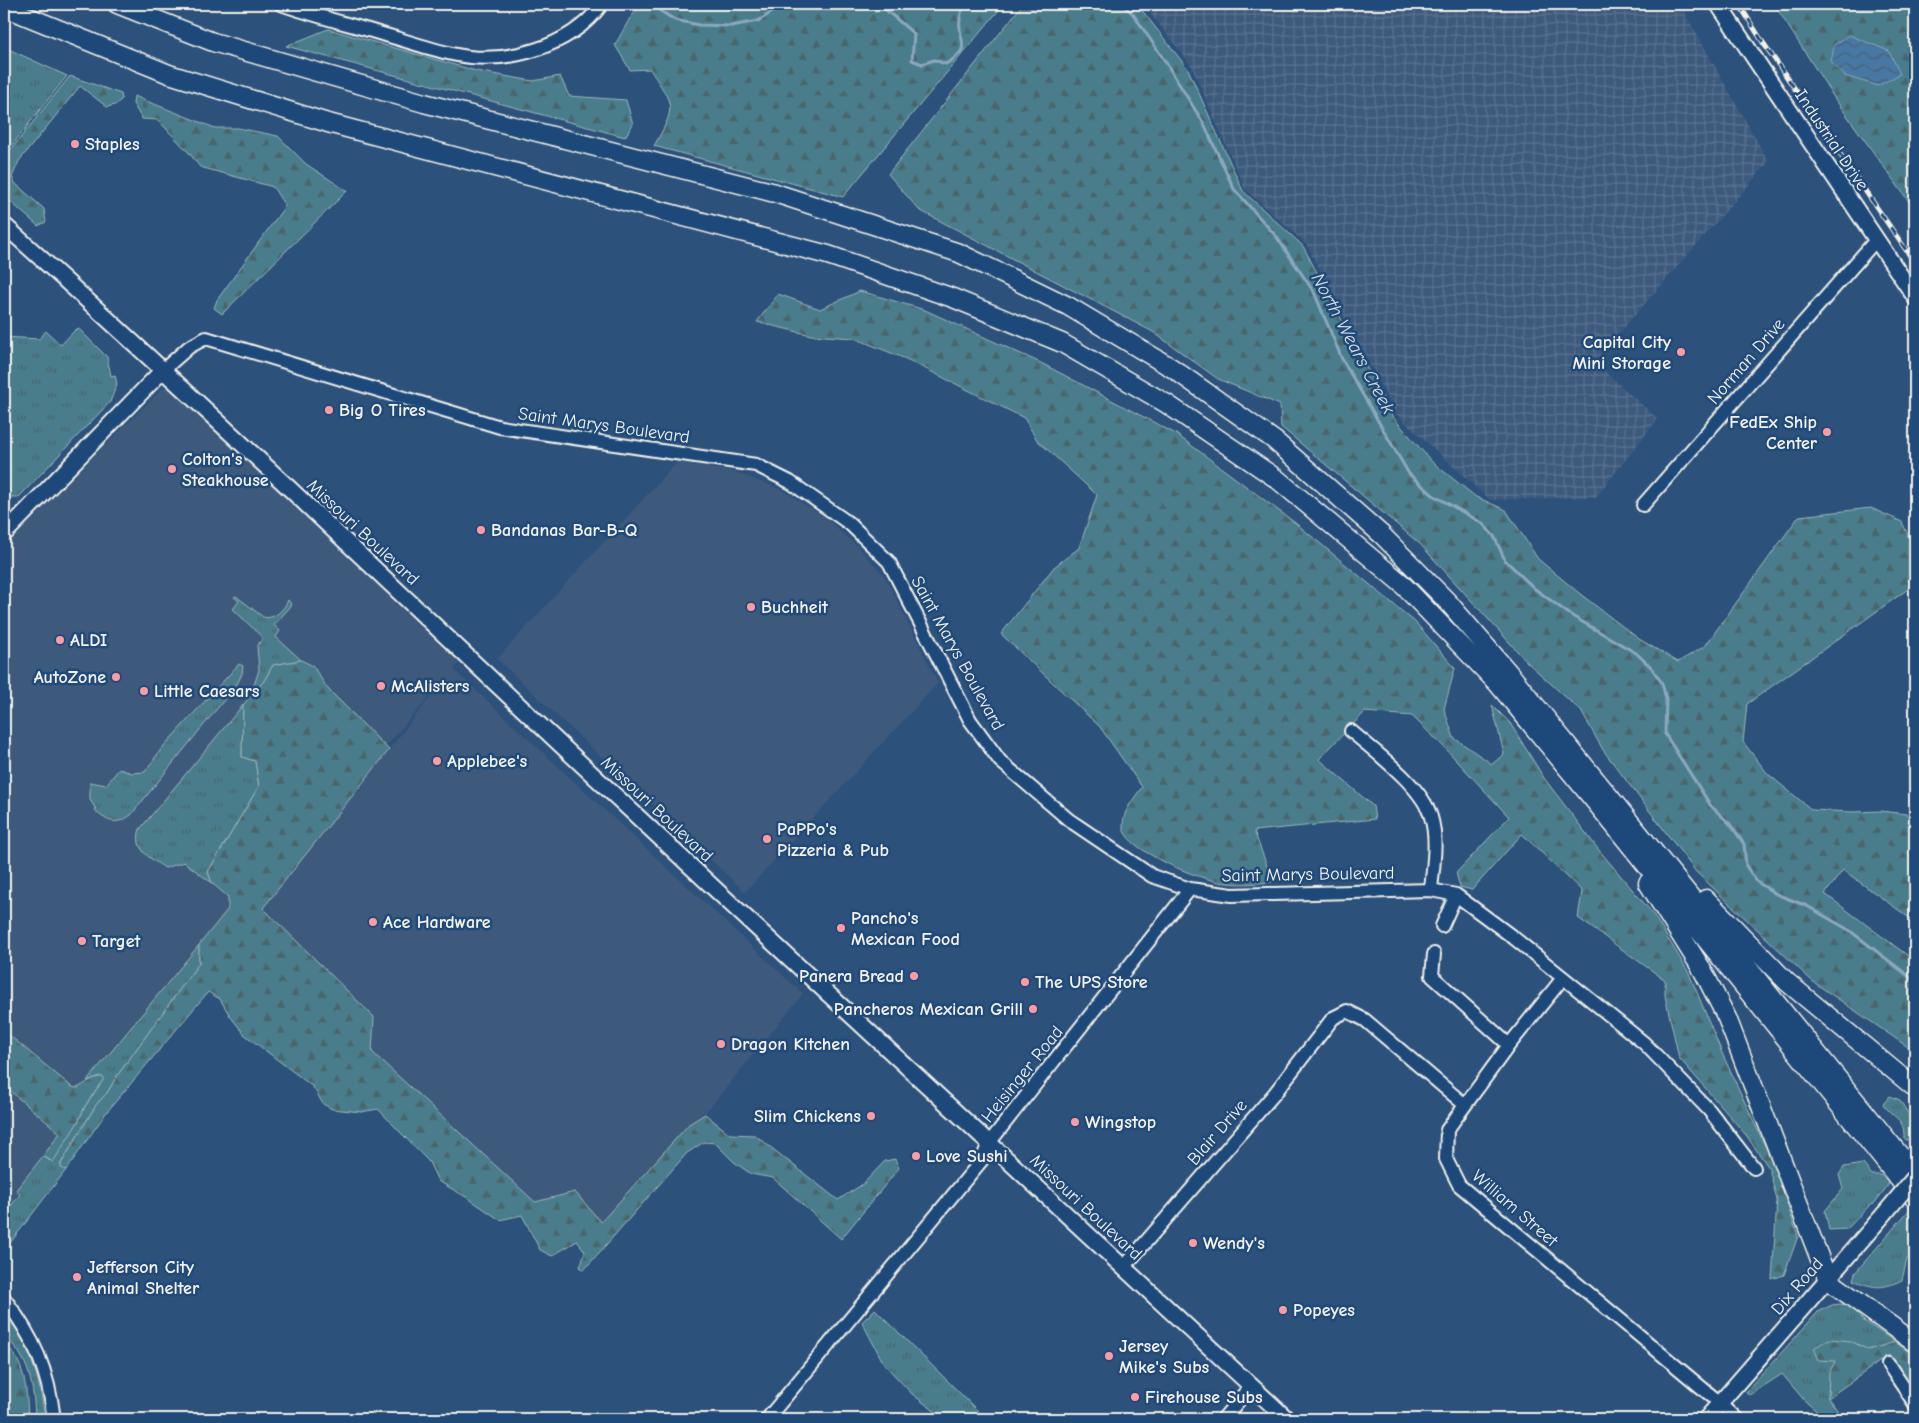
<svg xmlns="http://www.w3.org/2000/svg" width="1919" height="1423" viewBox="0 0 1919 1423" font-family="'Comic Neue',sans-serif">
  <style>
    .built { fill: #3c5a7d }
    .industrial { fill: url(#industrial-grid) }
    .grass { fill: url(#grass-tufts); stroke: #9eb7ba }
    .forest { fill: url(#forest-firs); stroke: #9eb7ba }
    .water { fill: url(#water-waves); stroke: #8ca8bf }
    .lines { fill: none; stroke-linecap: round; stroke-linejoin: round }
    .stream { stroke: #8ca8bf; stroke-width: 3 }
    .minor-casing { stroke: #f4f1e8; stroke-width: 16 }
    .major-casing { stroke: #f4f1e8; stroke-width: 19 }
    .highway-casing { stroke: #f4f1e8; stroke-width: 21 }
    .minor { stroke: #1f4a7a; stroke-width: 12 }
    .major { stroke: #1f4a7a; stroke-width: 15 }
    .highway { stroke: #1f4a7a; stroke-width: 18 }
    .rail-casing { stroke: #f4f1e8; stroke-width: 5 }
    .rail { stroke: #1f4a7a; stroke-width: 3; stroke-dasharray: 9; stroke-linecap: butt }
    .major-bridge-casing { stroke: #f4f1e8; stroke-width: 19; stroke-linecap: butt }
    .major-bridge { stroke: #1f4a7a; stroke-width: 15 }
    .poi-dot { fill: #ff9aa2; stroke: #1f4a7a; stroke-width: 2 }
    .labels { text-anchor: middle; stroke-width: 5; stroke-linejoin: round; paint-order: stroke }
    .street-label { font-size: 18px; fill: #f4f1e8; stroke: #1f4a7a }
    .poi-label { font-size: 18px; font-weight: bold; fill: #f4f1e8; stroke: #1f4a7a; text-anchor: start }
    .water-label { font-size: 19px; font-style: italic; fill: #dadfde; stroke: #1f4a7a }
  </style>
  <defs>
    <pattern id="industrial-grid" width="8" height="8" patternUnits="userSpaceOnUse" patternTransform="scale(1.25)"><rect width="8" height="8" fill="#3c5a7d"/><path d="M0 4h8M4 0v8" fill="none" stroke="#59728f"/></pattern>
    <pattern id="grass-tufts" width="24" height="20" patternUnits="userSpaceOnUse" patternTransform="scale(1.25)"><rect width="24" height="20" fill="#497d8b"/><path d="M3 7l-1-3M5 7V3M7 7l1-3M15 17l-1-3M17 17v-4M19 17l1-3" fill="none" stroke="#49656c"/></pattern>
    <pattern id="forest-firs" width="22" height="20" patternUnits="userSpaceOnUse" patternTransform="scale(1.25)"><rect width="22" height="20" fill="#497d8b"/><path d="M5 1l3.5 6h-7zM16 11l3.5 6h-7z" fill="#49656c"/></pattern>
    <pattern id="water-waves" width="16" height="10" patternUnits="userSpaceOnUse" patternTransform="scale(1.25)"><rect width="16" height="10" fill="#4677a3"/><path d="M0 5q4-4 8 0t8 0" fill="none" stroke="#486074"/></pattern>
  </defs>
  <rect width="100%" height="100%" fill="#2c517b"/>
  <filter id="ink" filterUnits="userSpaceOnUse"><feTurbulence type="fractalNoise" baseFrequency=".02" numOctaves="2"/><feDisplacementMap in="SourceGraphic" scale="10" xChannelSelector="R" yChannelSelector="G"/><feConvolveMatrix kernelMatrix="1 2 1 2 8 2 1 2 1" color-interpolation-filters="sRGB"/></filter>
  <g filter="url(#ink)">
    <!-- built -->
    <path class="built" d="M167 384 459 663 454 670 803 994 702 1117 689 1124 601 1222 575 1192 535 1202 372 1052 374 1017 263 908 444 680 77 1099 4 1039V550L18 532Z
      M677 462 734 472 780 489 823 516 857 546 884 575 938 683 745 892 497 659Z
      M4 1071 71 1126 4 1213Z"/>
    <!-- industrial -->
    <path class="industrial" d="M1143 4H1680L1769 162 1594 362 1658 419 1596 497 1490 500 1396 414 1306 244 1245 189 1191 65Z"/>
    <!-- grass -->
    <path class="grass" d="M4 47 67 76 4 155Z
      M79 329 107 357 111 376 115 375 117 384 110 402 19 497H10L4 491V337L39 339 46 331 61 345 75 330Z
      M236 596 263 617C274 620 284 610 288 600L292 605 274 625 280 631 276 637 301 660 273 665 264 681 250 698 259 670 257 646 263 638 233 609 239 601 234 597Z
      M239 664 243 666 242 674 237 684 131 815C116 826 108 822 95 811L96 809 90 800V782L106 785 119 769 132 773 145 772 162 748Z
      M243 705 242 757 255 761 259 786 208 872 212 883 184 862 165 868C150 858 133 850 140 829Z
      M199 945V963L117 1076 107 1093 96 1105 60 1165 66 1170 4 1251V1215L20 1194 16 1190 43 1156 50 1161 78 1122 85 1106 103 1080 100 1076 87 1081Z
      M1890 1096 1900 1100 1907 1112 1915 1118V1142L1904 1139C1905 1117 1893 1119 1883 1104Z
      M1863 1164 1872 1175H1881L1889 1184 1874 1204 1870 1205 1847 1229 1829 1230 1825 1211 1843 1189 1839 1175 1844 1167Z
      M1910 1209 1915 1216V1252L1907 1259 1902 1280C1881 1290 1874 1288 1853 1280L1855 1273Z
      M1840 1304 1848 1305 1864 1321 1895 1342 1868 1350 1851 1341 1836 1361 1828 1398 1844 1419H1825L1804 1400 1782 1374 1750 1395 1746 1392 1818 1312 1832 1305Z
      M875 1309 986 1419H945L912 1394 884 1364 862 1322Z
      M4 1310C29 1342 40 1379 45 1419H35C34 1389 30 1356 4 1337Z"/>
    <!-- forest -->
    <path class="forest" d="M643 4H1004L843 197 654 146C677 105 674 107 650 69L630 70 615 45 630 18Z
      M1023 4H1137L1188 69 1243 191 1303 246 1392 416 1432 462 1476 497 1506 510 1538 559 1579 593 1639 639 1678 662 1705 646 1799 516 1871 508 1902 522C1913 545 1919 565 1908 589L1747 704 1743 742 1768 774 1812 810 1852 812 1881 811 1906 814 1915 823V922L1843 870 1825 894 1915 961V1052L1812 981 1696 872 1603 750 1581 711 1528 663 1420 544 1281 427 1280 405 1218 379 1153 332 919 210 888 174Z
      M1774 4H1915V210L1835 99Z
      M328 29 476 71 533 81 560 76 569 96 626 100 633 124 625 137 286 46Z
      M70 76 121 94 122 99 115 105 107 107 80 86 19 161 12 177 15 183 44 209 46 222 38 226 4 196V158Z
      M134 96 215 128H238L278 136 306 164 347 191 222 314 214 308 217 300 285 206 273 187 200 167 190 154 158 120 142 119 133 104Z
      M860 291 925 310 1043 364 1176 434 1298 525 1415 622 1455 668 1444 709 1454 738 1492 764 1504 754 1492 705 1510 723 1544 778 1598 849 1653 914 1689 973 1722 1053 1774 1165 1798 1236 1784 1275 1772 1279 1777 1200 1769 1168 1746 1135 1679 1058 1665 996V980L1578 918 1582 891 1522 834 1472 890 1460 887 1456 873 1509 817 1445 748 1412 716 1365 712 1319 759 1373 806 1375 819 1254 831 1273 882C1258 883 1242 885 1227 883 1205 882 1125 851 1123 827 1122 811 1134 799 1142 787L1100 727 1001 634 1054 567 1079 548 1097 495 1037 440 1024 418 906 359 854 338 811 335 757 322 778 294 820 309Z
      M301 660 313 666 327 688 389 750 263 908 374 1017 372 1052 535 1202 575 1192 601 1222 689 1124 705 1114 730 1134 755 1135 838 1200 863 1184 885 1161 895 1159 899 1168 841 1239 773 1178 751 1174 734 1162 715 1143 704 1142 687 1153 584 1270 580 1267 585 1251 577 1241 552 1256 540 1250 522 1215 500 1220 468 1198 438 1181 429 1162 378 1109 361 1112 332 1109 323 1104 313 1087 245 1035 230 1016 220 999 208 992 106 1113 66 1170 61 1168V1164L96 1105 107 1093 117 1076 199 963V945L228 909V897L212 883 208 872 259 786 255 761 242 757 243 705 264 681 273 665Z
      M4 1031 72 1087 77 1088C86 1084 93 1076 103 1077V1080L85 1106 78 1122 53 1162 43 1156 60 1133 4 1086Z
      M1829 1339 1851 1341 1868 1350 1895 1342 1915 1356V1393L1889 1355 1828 1398 1829 1372 1836 1361 1819 1360 1814 1348Z
      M4 1343C26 1361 27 1393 28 1419H4Z"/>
    <!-- water -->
    <path class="water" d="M1849 35 1889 51 1900 74 1878 86 1845 76 1831 63 1834 45Z"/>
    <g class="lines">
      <!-- stream -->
      <path class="stream" d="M649 4 675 20 699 25 731 26 758 21 785 4
        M835 4 840 5 843 4
        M879 4 914 34 912 60 922 64 934 60 946 64C975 46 957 43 960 19 960 14 963 9 965 4
        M1122 4 1133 14 1163 58 1204 124 1234 189 1276 236 1314 292 1342 359 1409 474 1433 495 1482 523 1494 536 1505 560 1535 589 1572 616 1636 653 1651 667 1662 683 1666 699 1665 734 1711 806 1730 824 1744 844 1746 866 1757 882 1776 894 1807 906 1849 930 1915 981"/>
      <defs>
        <path id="minor" d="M281 4C312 15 344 23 375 32 401 39 426 48 452 54 504 66 570 48 602 4
          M163 370 189 347 206 338 500 427 756 465 790 482 850 524 889 562 970 720 1000 761 1069 820 1152 876 1190 889 1232 895 1431 890 1456 895 1514 938 1644 1043 1709 1110 1754 1168
          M1643 505 1876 240
          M1351 731C1375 752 1422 786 1431 817 1438 840 1433 866 1431 890
          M1442 926 1456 895
          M1434 954 1432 976 1509 1045
          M1563 978 1509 1045 1447 1130 1446 1159 1459 1185 1720 1403 1737 1419
          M1124 1267 1275 1093 1333 1018 1347 1011 1365 1020 1465 1105
          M4 1298C34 1338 48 1369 54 1419
          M1888 1364 1915 1404
          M767 1419 982 1160 989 1143 1190 889
          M1223 1419 1251 1386"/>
        <path id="major" d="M1718 4 1915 297
          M4 225C209 409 407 601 609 790 834 1001 1062 1209 1287 1419
          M4 534 163 370
          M1706 1419 1885 1213"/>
        <path id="highway" d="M117 4 213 42 424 103 775 193 959 253 1068 306 1172 368 1274 440 1382 535 1448 602 1510 674 1915 1174
          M4 7 169 74 328 123 828 255 953 298 1062 343 1167 404 1277 479 1401 583 1498 684 1597 804 1915 1199
          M1648 883 1703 971 1727 1018 1828 1280 1915 1343
          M1706 899 1787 982 1915 1088"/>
      </defs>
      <!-- minor casing -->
      <use href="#minor" class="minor-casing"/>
      <!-- major casing -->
      <use href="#major" class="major-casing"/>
      <!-- highway casing -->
      <use href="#highway" class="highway-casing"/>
      <!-- minor -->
      <use href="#minor" class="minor"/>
      <!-- major -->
      <use href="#major" class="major"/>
      <!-- highway -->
      <use href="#highway" class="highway"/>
      <defs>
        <path id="rail" d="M1739 4 1762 41 1915 263"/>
      </defs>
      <!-- rail casing -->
      <use href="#rail" class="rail-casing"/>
      <!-- rail -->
      <use href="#rail" class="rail"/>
      <defs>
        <path id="major-bridge" d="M1885 1213 1915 1177"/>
      </defs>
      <!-- major-bridge casing -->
      <use href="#major-bridge" class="major-bridge-casing"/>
      <!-- major-bridge -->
      <use href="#major-bridge" class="major-bridge"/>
    </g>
  </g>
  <!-- markers -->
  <g class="poi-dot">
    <circle cx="75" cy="144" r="5"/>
    <circle cx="1681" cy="352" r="5"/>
    <circle cx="329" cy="410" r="5"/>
    <circle cx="1827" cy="432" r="5"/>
    <circle cx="172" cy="469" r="5"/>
    <circle cx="481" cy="530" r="5"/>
    <circle cx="751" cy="607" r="5"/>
    <circle cx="60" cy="640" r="5"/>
    <circle cx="116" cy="677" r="5"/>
    <circle cx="381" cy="686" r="5"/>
    <circle cx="144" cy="691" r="5"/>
    <circle cx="437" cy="761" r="5"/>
    <circle cx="767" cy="839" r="5"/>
    <circle cx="373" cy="922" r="5"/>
    <circle cx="841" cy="928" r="5"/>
    <circle cx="82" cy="941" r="5"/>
    <circle cx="914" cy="976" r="5"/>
    <circle cx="1025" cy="982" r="5"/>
    <circle cx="1033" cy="1009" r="5"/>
    <circle cx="721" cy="1044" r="5"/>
    <circle cx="871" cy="1116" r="5"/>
    <circle cx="1075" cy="1122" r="5"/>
    <circle cx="916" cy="1156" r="5"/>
    <circle cx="1193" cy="1243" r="5"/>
    <circle cx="77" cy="1277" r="5"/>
    <circle cx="1283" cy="1310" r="5"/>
    <circle cx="1109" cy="1356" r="5"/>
    <circle cx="1135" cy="1397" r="5"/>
  </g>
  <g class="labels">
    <!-- street labels -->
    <g class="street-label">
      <text transform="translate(1832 140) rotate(56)" y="6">Industrial Drive</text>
      <text transform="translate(1746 361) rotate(-49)" y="6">Norman Drive</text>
      <text transform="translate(604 425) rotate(8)" y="6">Saint Marys Boulevard</text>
      <text transform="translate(363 532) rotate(43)" y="6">Missouri Boulevard</text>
      <text transform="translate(958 653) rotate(61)" y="6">Saint Marys Boulevard</text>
      <text transform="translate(657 809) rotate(43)" y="6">Missouri Boulevard</text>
      <text transform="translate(1308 874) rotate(-1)" y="6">Saint Marys Boulevard</text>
      <text transform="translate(1022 1074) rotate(-51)" y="6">Heisinger Road</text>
      <text transform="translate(1217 1132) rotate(-49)" y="6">Blair Drive</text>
      <text transform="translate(1086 1207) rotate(43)" y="6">Missouri Boulevard</text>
      <text transform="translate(1515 1208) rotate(41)" y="6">William Street</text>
      <text transform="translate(1797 1286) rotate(-49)" y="6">Dix Road</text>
    </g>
    <!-- poi labels -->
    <g class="poi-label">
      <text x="85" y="150">Staples</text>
      <text x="1671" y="348" text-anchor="end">Capital City<tspan x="1671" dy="21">Mini Storage</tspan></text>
      <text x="339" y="416">Big O Tires</text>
      <text x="1817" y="428" text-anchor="end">FedEx Ship<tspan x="1817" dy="21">Center</tspan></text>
      <text x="182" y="465">Colton's<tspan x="182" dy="21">Steakhouse</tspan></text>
      <text x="491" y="536">Bandanas Bar-B-Q</text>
      <text x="761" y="613">Buchheit</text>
      <text x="70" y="646">ALDI</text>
      <text x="106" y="683" text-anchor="end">AutoZone</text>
      <text x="391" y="692">McAlisters</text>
      <text x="154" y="697">Little Caesars</text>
      <text x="447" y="767">Applebee's</text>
      <text x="777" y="835">PaPPo's<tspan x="777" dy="21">Pizzeria &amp; Pub</tspan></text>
      <text x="851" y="924">Pancho's<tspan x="851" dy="21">Mexican Food</tspan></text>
      <text x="383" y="928">Ace Hardware</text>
      <text x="92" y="947">Target</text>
      <text x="904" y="982" text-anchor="end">Panera Bread</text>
      <text x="1035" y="988">The UPS Store</text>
      <text x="1023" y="1015" text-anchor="end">Pancheros Mexican Grill</text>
      <text x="731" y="1050">Dragon Kitchen</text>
      <text x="861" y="1122" text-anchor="end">Slim Chickens</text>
      <text x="1085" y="1128">Wingstop</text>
      <text x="926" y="1162">Love Sushi</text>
      <text x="1203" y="1249">Wendy's</text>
      <text x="87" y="1273">Jefferson City<tspan x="87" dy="21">Animal Shelter</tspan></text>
      <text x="1293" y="1316">Popeyes</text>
      <text x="1119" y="1352">Jersey<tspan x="1119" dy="21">Mike's Subs</tspan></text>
      <text x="1145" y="1403">Firehouse Subs</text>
    </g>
    <!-- water labels -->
    <g class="water-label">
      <text transform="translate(1354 343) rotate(62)" y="7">North Wears Creek</text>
    </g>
  </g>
  <!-- margin -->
  <rect width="1919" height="1423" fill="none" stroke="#1f4a7a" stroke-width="20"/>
  <rect x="10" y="10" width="1899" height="1403" fill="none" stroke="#f4f1e8" stroke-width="2" filter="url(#ink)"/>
</svg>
